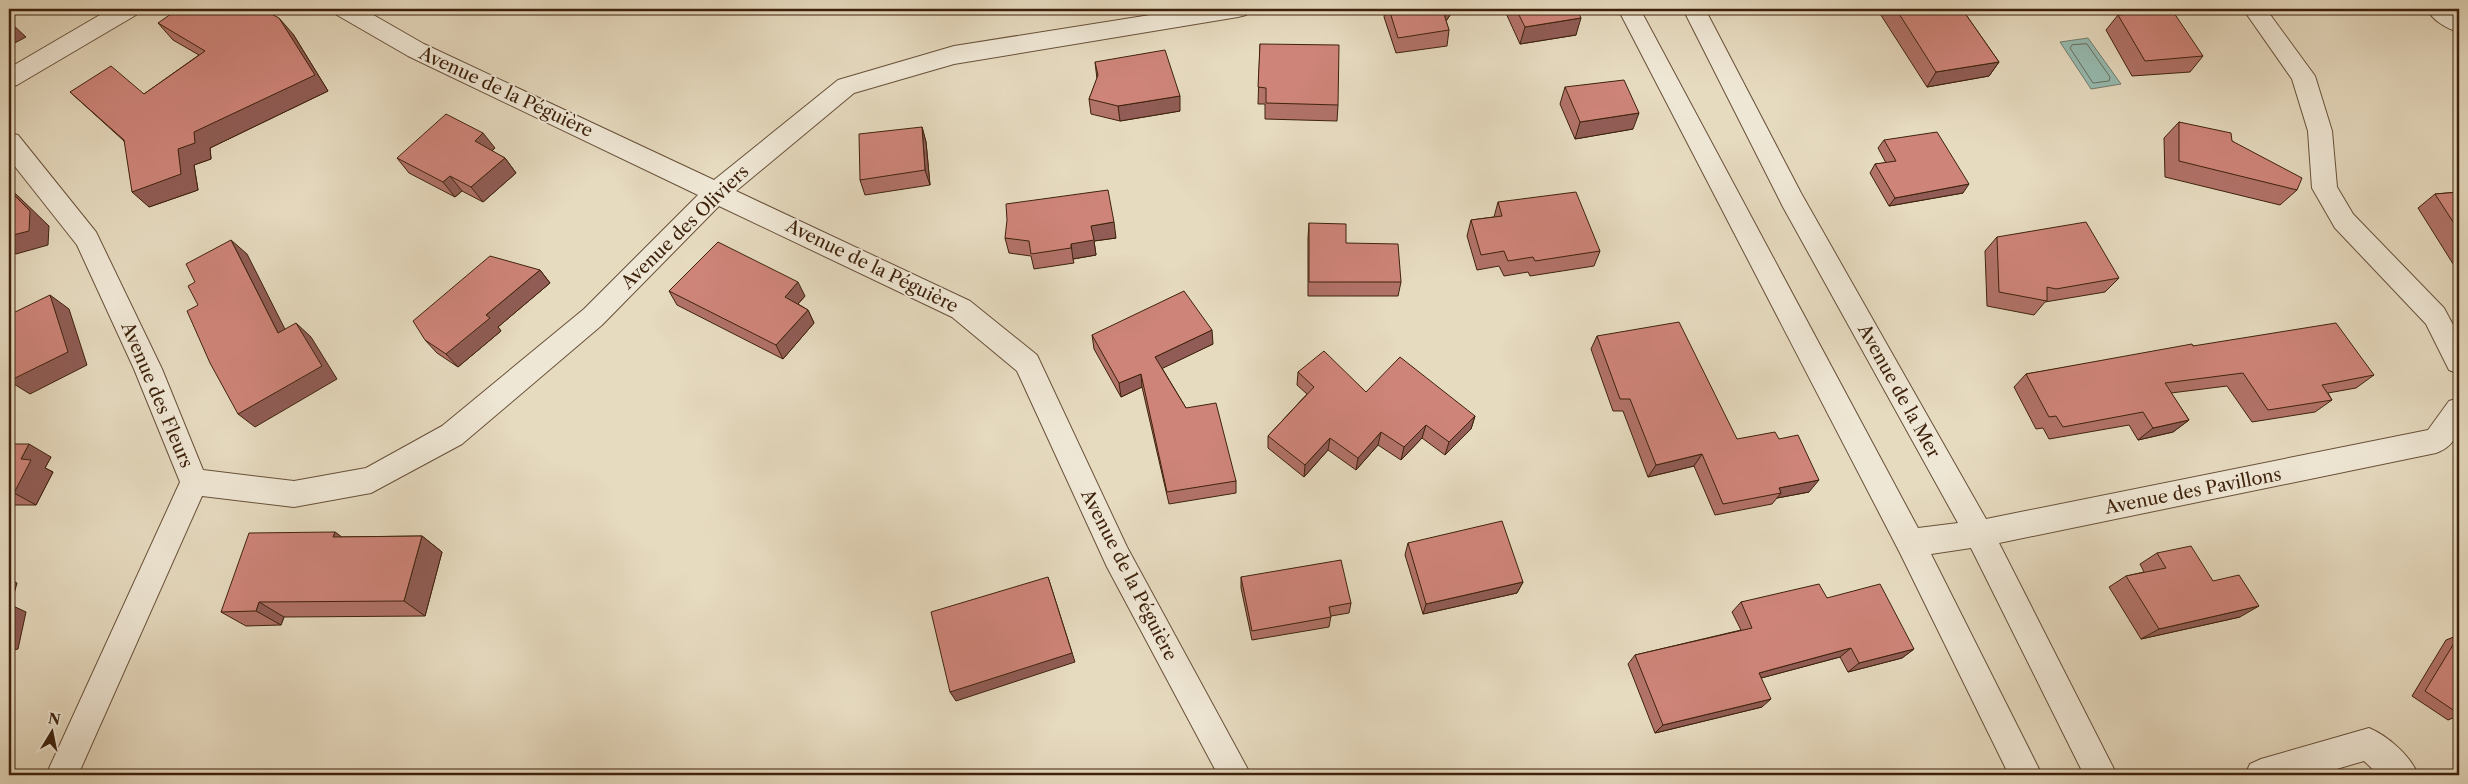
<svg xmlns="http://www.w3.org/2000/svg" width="2468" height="784" viewBox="0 0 2468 784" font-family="'Libre Caslon Text',serif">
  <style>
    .water { fill: #96bbb1; stroke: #737e6f }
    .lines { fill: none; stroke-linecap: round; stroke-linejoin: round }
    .shore { stroke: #6a6e5e; stroke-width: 1 }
    .minor-casing { stroke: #685039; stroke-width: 2 }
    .minor { fill: #efe7d5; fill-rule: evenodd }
    .wall { fill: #b17268; stroke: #3e220c }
    .shaded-wall { fill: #905c55; stroke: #3e220c }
    .building { fill: #ce8479; stroke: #3e220c }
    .labels { text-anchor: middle; stroke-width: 4; stroke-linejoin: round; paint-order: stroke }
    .street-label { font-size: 18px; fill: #3e220c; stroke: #efe7d5 }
  </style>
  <rect width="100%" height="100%" fill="#e6dabf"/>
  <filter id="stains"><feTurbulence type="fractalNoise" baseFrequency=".004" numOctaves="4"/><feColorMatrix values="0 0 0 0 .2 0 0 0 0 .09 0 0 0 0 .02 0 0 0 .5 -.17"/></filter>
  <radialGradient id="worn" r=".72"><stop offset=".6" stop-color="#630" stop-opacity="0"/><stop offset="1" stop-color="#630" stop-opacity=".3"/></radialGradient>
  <!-- water -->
  <path class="water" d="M2088 38 2121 84 2091 89 2060 42Z"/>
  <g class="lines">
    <!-- shore -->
    <path class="shore" d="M2087 44 2110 77 2109 81 2093 83 2070 48 2072 45Z"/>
    <defs>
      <path id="minor" d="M110 9H139L136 15 17 85 9 88V68Z
        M334 9H363L424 44 714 180 838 80 954 46 1188 9H1249L1246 15 1238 17 954 64 854 93 736 191 970 301 1037 355 1127 547 1251 775H1218L1107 567 1017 371 952 317 719 206 602 325 462 444 371 493 294 507 202 496 78 775H46L180 482 134 369 77 245 9 159V133L18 135 96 232 162 369 203 470 294 481 366 468 442 426 584 309 698 195 408 56 337 15Z
        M1618 9H1640L1918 528 1958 523 1783 207 1683 9H1705L1801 193 1986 519 2428 430 2449 401 2459 398C2460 421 2462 444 2436 453L1999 543 2117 775H2084L1971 548 1931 554 2042 775H2009L1900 553Z
        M2243 9H2266L2315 76 2332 131 2337 187 2353 214 2444 308 2459 336V374L2449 370 2426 324 2335 228 2312 188 2308 131 2292 79Z
        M2427 9H2454L2459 12V32C2447 29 2432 20 2427 9Z
        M2369 728C2388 736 2411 756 2418 775H2379L2364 761 2316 775H2245L2250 764 2261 759Z"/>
    </defs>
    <!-- minor casing -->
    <use href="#minor" class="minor-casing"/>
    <!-- minor -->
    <use href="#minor" class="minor"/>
  </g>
  <!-- wall -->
  <path class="wall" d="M1385 9H1454L1446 21 1449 30 1447 46 1396 53 1384 17Z
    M1506 9H1577L1576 35 1520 44 1505 11Z
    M1877 9H1962L1999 62 1989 76 1927 87Z
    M2118 15 2203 56 2190 72 2132 76 2106 30Z
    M158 23 293 34 328 91 210 148 211 159 194 165 198 190 149 207 124 141 70 92 144 94 199 55 173 40Z
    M1260 44 1338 105 1337 121 1265 119V104H1258Z
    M1095 62 1180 111 1120 121 1091 114 1089 99 1097 79Z
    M1565 87 1633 129 1575 139 1560 104Z
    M2179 122 2232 141 2297 190 2280 205 2165 177 2164 138Z
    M922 127 926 142 930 185 865 195 860 180Z
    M1884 140 1963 193 1889 206 1870 173 1875 164 1886 163 1878 148Z
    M495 148 492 151 505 158 516 173 483 202 462 191 455 197 409 173 397 158Z
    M2459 192V266L2455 267 2418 208 2435 194Z
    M1498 202 1600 251 1594 266 1530 276 1528 272 1504 276 1499 266 1477 270 1467 236 1471 220 1494 217Z
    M1309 223 1346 243 1401 282 1398 296H1308V238Z
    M1997 237 2119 278 2105 292 2045 302 2034 315 1987 306 1985 251Z
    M1005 238H1116L1094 241 1096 255 1073 259 1074 263 1034 269 1031 256 1009 253Z
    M540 270 550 283 498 327 501 331 458 367 437 353 425 340Z
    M669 291 805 296 798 304 808 310 814 323 783 359 677 305Z
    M1092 335 1213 344 1162 368 1186 408 1236 481V493L1169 504 1142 387 1121 397 1094 349Z
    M1597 336 1737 439 1809 492 1777 498 1772 504 1715 515 1694 466 1648 477 1623 411H1613L1591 349Z
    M2193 346 2374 375 2356 388 2328 393 2332 400 2315 412 2252 422 2227 386 2171 393 2189 420 2173 432 2138 440 2129 425 2049 439 2043 428 2036 429 2014 387 2026 374Z
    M1298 372 1366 392 1475 416 1471 429 1445 455 1422 438 1401 460 1378 445 1356 470 1328 450 1304 477 1268 448V436L1307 394 1297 385Z
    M9 444 51 457 45 468 53 472 36 505H9Z
    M335 532 341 537 422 536 442 552 425 616 284 617 281 625 246 626 221 612Z
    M1408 543 1523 582 1517 593 1423 614 1405 555Z
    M2157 553 2213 581 2240 617 2141 639 2109 587 2126 576 2144 572 2140 564Z
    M1241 577 1351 603 1349 613 1331 616 1329 627 1252 640 1241 588Z
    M1827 598 1914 649 1902 658 1848 672 1840 657 1761 678 1762 707 1655 733 1628 664 1635 655 1741 630 1732 612 1741 602Z
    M2459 635V723L2453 718 2448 720 2412 696 2446 640Z"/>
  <!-- shaded-wall -->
  <path class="shaded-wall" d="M1447 9H1454L1441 29 1444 14Z
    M279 18 293 34 328 91 210 148 211 159 194 165 198 190 149 207 132 192 178 149 194 132Z
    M1581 18 1576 35 1520 44 1525 27Z
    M11 23 26 37 9 46V24Z
    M1999 62 1989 76 1927 87 1936 72Z
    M1180 96V111L1120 121 1118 106Z
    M1639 113 1633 129 1575 139 1580 122Z
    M922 127 926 142 930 185 925 170Z
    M483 133 495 148 486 156 475 141Z
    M505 158 516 173 483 202 471 187Z
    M450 176 462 191 455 197 443 182Z
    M1969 184 1963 193 1889 206 1895 198Z
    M9 188 18 196 49 226 48 245 16 254 9 249Z
    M1114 222 1116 238 1094 241 1096 255 1073 259 1071 244 1091 226Z
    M231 240 247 254 294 347 278 333Z
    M540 270 550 283 498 327 501 331 458 367 446 354 486 315Z
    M798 282 805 296 792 311 785 297Z
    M50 295 69 309 87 365 30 394 9 381Z
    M808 310 814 323 783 359 776 345Z
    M296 323 311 337 337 379 255 427 238 414Z
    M1212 330 1213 344 1157 371 1155 357Z
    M1141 374 1142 387 1121 397 1119 383Z
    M1475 416 1471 429 1445 455 1449 442Z
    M2189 420 2173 432 2138 440 2153 428Z
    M1426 425 1422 438 1401 460 1404 447Z
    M1381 432 1378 445 1356 470 1358 458Z
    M1330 438 1328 450 1304 477 1305 465Z
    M29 444 51 457 45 468 53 472 36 505 14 493 21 459Z
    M1702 454 1694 466 1648 477 1656 465Z
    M1819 480 1809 492 1777 498 1781 493 1779 488Z
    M335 532 357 548 333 537Z
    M422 536 442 552 425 616 404 601Z
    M1048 577 1075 662 956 701 950 692Z
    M9 579 17 583 11 605 26 612 18 649 9 651Z
    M1523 582 1517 593 1423 614 1426 604Z
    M259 602 284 617 281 625 256 611Z
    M2259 606 2240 617 2141 639 2159 629Z
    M1851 648 1840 657 1750 681 1759 673Z
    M1914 649 1902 658 1848 672 1859 663Z
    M1771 699 1762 707 1655 733 1663 725Z"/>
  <!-- building -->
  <path class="building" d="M178 9H262L279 18 315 75 194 132 195 143 178 149 181 174 132 192 124 140 70 92 111 66 144 94 205 51 158 23Z
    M1389 9H1447L1444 14 1449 30 1398 38Z
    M1516 9H1577L1581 18 1525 27Z
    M1896 9H1962L1999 62 1936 72Z
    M2172 10 2203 56 2145 61 2118 15Z
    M1260 44 1339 45 1338 105 1266 103V88L1258 87Z
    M1165 50 1180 96 1118 106 1089 99 1098 75 1095 62Z
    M1624 80 1639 113 1580 122 1565 87Z
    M446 114 483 133 475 141 505 158 471 187 450 176 443 182 397 158Z
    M2179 122 2231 133 2232 141 2302 178 2297 190 2179 161Z
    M922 127 925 170 860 180 859 134Z
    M1937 132 1969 184 1895 198 1875 164 1896 161 1884 140Z
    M9 190 30 211 29 231 9 236Z
    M1108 190 1114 222 1091 226 1094 240 1071 244V248L1031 254 1029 241 1005 238 1007 220 1006 204Z
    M1576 192 1600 251 1535 261 1533 257 1508 261 1504 251 1481 255 1471 220 1502 216 1498 202Z
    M2459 192V231L2435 194Z
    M2086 222 2119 278 2056 289 2047 287V301L1999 292 1997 237Z
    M1309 223 1346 224V243L1398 244 1401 282H1309Z
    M231 240 278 333 296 323 322 366 238 414 210 363 187 311 198 305 188 286 195 282 186 264Z
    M718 242 798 282 785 297 808 310 776 345 669 291Z
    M490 256 540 270 486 315 490 318 446 354 425 340 413 321Z
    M1184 291 1212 330 1155 357 1186 408 1216 403 1236 481 1167 492 1141 374 1119 383 1092 335Z
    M50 295 68 352 9 381V315Z
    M1679 322 1737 439 1775 432 1779 439 1798 435 1819 480 1779 488 1781 493 1723 504 1702 454 1656 465 1630 399H1620L1597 336Z
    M2336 323 2374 375 2322 385 2332 400 2268 410 2243 373 2165 383 2189 420 2153 428 2143 412 2063 427 2056 416 2049 417 2026 374 2192 344 2193 346Z
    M1324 351 1366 392 1400 357 1475 416 1449 442 1426 425 1404 447 1381 432 1358 458 1330 438 1305 465 1268 436 1314 387 1298 372Z
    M9 444H29L21 459 31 460 14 493H9Z
    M1502 521 1523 582 1426 604 1408 543Z
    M335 532 333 537 422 536 404 601 259 602 256 611 221 612 249 533Z
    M2191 546 2213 581 2239 575 2259 606 2159 629 2126 576 2166 568 2157 553Z
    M1341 560 1351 603 1329 607 1331 617 1252 631 1241 577Z
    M1048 577 1072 653 950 692 931 612Z
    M1819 584 1827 598 1880 584 1914 649 1859 663 1851 648 1759 673 1771 699 1663 725 1635 655 1752 628 1741 602Z
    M2459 635V714L2425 691Z"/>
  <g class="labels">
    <!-- street labels -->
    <g class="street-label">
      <text transform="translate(506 92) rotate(25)" y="6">Avenue de la Péguière</text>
      <text transform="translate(685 227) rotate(-44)" y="6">Avenue des Oliviers</text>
      <text transform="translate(872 266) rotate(26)" y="6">Avenue de la Péguière</text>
      <text transform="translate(1899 391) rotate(61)" y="6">Avenue de la Mer</text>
      <text transform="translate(157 395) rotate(67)" y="6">Avenue des Fleurs</text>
      <text transform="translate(2193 491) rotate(-11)" y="6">Avenue des Pavillons</text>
      <text transform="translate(1129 575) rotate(63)" y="6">Avenue de la Péguière</text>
    </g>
  </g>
  <!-- margin -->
  <rect width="2468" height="784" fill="none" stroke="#e6dabf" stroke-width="30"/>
  <rect x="10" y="10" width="2448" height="764" fill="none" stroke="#3e220c" stroke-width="2.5"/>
  <rect x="15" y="15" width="2438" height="754" fill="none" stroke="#3e220c"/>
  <!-- north arrow -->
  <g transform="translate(52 732) rotate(10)" stroke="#efe7d5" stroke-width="4" paint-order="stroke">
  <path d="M0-4L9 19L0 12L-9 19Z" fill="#3e220c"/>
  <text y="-8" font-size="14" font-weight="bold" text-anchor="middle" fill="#3e220c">N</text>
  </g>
  <rect width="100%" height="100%" filter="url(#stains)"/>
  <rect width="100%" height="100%" fill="url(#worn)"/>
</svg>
